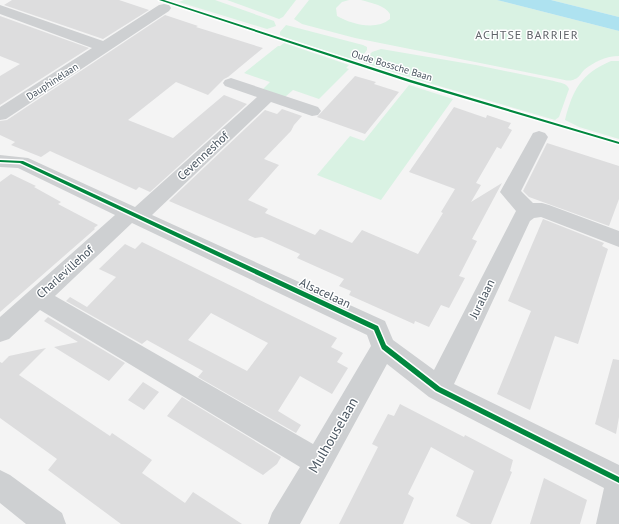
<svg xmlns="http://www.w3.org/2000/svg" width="619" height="524" viewBox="0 0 619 524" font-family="'PT Sans',sans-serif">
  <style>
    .green { fill: #d9f2e3 }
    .water { fill: #aee2f0 }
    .building { fill: #ddddde; fill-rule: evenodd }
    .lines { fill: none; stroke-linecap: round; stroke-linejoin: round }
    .minor { fill: #ced0d2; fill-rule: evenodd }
    .cycleway-casing { stroke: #fff; stroke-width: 3 }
    .cycleway { fill: #00873e; fill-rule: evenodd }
    .labels { text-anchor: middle; stroke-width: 3; stroke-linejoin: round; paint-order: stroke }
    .far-street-label { font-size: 10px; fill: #4a5661; stroke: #fff }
    .far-quarter-label { font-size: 12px; letter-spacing: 1px; fill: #5f6368; stroke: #fff }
    .street-label { font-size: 12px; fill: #4a5661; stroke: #fff }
    .near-street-label { font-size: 14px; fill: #4a5661; stroke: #fff }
  </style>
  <rect width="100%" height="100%" fill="#f4f4f4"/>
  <!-- green -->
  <path class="green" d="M184 0H215L274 21 276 26 267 29 179 2Z
    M227 0H296L283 17 279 19Z
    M309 0H349L342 2 336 8 337 16C351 24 376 31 390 19V14C385 5 371 3 361 0H497L619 31V56C606 56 594 62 584 70 581 73 579 78 575 79 570 82 565 80 560 79L355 38 302 24 294 19Z
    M551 0H619V17Z
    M286 25 363 45 367 47V50L359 60H353L284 37 280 35V32Z
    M284 43 349 65 346 68 349 69 319 99 293 90 285 97 263 89 270 82 244 73 278 46H280Z
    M381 49 476 65 554 81C560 83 567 83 569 89L559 117 555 120 412 78 364 63V61L372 52Z
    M611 61H619V139L579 127 565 120C573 89 581 74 611 61Z
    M409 85 453 99 381 200 317 175 350 136 364 141Z"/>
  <!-- water -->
  <path class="water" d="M497 0H551L619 17V31Z"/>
  <!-- building -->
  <path class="building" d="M12 0H119L149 10 103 39 4 5Z
    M165 15 198 26 196 27 263 48 228 77 224 79 208 95 176 82 128 120 173 138 224 95 247 104 150 192 139 187 136 190 50 151 41 157 11 145 15 142 0 135V121L7 120Z
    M0 16 89 48 0 105V76L20 64 0 56Z
    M355 76 376 82 374 84 399 92 365 134 317 117Z
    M454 107 486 118 487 115 511 123 508 128 512 130 501 149 497 147 476 183 481 185 471 202 502 183 472 239 477 241 459 276 465 278 449 308 441 305 429 327 415 321 414 324 349 295 351 291 339 286 344 279 297 258 300 254 262 237 255 238 169 201 265 110 277 114 282 109 302 116 294 125 291 131 264 159 279 165 248 200 268 209 265 213 315 235 320 229 352 243 362 230 418 254 443 213 441 212 455 189 409 172Z
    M547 143 619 166V199L609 226 529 197 523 191Z
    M11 174 36 186 34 187 61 202 58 204 98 225 94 228 95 229 0 312V182Z
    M543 219 604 243 602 246 608 249 578 344 555 336 530 410 497 394 531 311 508 301Z
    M142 242 337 338 331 347 343 353 337 362 348 368 332 394 300 376 278 411 301 425 296 433 198 377 203 371 147 340 142 344 66 301 70 297 87 307 116 277 99 269 125 244 135 249ZM211 313 268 343 247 371 188 340Z
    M48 317 125 363 109 381 54 347 78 342 44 321Z
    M46 348 19 375 110 436 112 433 152 460 142 473 185 503 193 492 242 524H121L48 470 57 459 0 418V362L2 363 9 356Z
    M613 359 619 360V417L616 434 595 424Z
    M143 382 159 392 144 410 128 400Z
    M182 397 281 457 277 464 263 475 167 416Z
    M400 404 464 437 465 435 513 460 510 471 512 472 491 524H471L456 516 474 471 431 447 408 494 414 498 403 524H339L378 447 372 444 388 414 394 416Z
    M544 478 587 500 580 524H530Z"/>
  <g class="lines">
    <!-- minor -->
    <path class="minor" d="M164 4 169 5 171 8 169 11 6 119 0 120V107L92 48 0 14V5L103 41 159 5Z
      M231 78 318 107 321 111 318 115 312 116 271 102 152 215 385 321 393 340 434 370 516 211 500 192 533 133 539 131 545 133 548 137 521 191 533 203H542L549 205 619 231V247L541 217 534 218 530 221 454 384 619 465V524H596L604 488 429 397 387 364 300 524H268L272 513 300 467 40 310 9 339 0 342V317L115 215 18 168 0 167V155L28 158 135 207 257 97 225 86 223 83 225 80ZM132 223 367 335 371 346 313 444 55 296Z
      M0 470 10 475 62 513 66 524H26L0 503Z"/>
    <defs>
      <path id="cycleway" d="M159 0H164L411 80 619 142V144L409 82Z
        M0 160 23 161 378 326 386 345 440 387 619 477V483L436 391 382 349 374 330 20 163 0 162Z"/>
    </defs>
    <!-- cycleway casing -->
    <use href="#cycleway" class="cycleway-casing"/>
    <!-- cycleway -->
    <use href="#cycleway" class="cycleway"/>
  </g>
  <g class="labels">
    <!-- far-street labels -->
    <g class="far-street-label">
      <text transform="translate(392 65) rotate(17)" y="4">Oude Bossche Baan</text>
      <text transform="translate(52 81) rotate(-33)" y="4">Dauphinélaan</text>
    </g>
    <!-- far-quarter labels -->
    <g class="far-quarter-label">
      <text x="527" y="39">ACHTSE BARRIER</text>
    </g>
    <!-- street labels -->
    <g class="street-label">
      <text transform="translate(203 156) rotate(-43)" y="4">Cevenneshof</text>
      <text transform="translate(65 272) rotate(-42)" y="4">Charlevillehof</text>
      <text transform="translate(325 293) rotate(25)" y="4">Alsacelaan</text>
      <text transform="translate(482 299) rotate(-64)" y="4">Juralaan</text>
    </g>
    <!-- near-street labels -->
    <g class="near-street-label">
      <text transform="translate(333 435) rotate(-60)" y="5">Mulhouselaan</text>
    </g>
  </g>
</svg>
